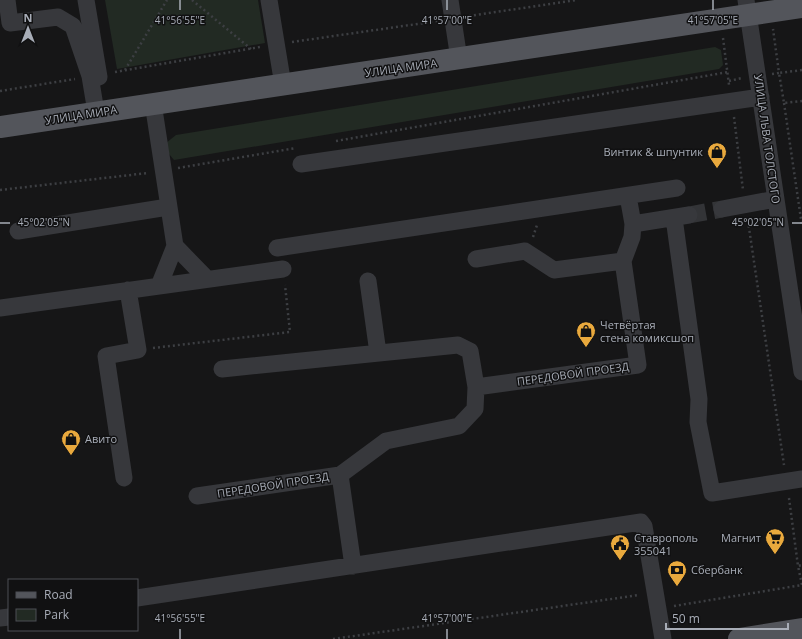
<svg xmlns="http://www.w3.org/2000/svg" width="802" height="639" viewBox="0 0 802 639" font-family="'Open Sans',sans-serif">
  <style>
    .green { fill: #222a23 }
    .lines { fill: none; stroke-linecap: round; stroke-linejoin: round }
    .minor-tunnel { stroke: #333437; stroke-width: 17; stroke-dasharray: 17 8; stroke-linecap: butt }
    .path { stroke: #3d3f43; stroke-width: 2.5; stroke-dasharray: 2 3; stroke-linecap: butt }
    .minor { stroke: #37383c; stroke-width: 17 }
    .major { stroke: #53555b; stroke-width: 22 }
    .ticks { fill: none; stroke: #a8adb7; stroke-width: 1.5 }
    .labels { text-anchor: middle; stroke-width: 3; stroke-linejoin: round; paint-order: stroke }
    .street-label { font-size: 11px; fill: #a8adb7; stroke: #111112 }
    .poi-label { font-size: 11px; fill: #a8adb7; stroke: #111112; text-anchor: start }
    .ticks-label { font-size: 10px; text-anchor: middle; fill: #a8adb7; stroke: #111112; stroke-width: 3; stroke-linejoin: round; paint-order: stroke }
  </style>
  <rect width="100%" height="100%" fill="#161617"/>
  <!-- green -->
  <path class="green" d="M105 0H258L265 43 117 69Z
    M715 47 721 50 723 65 719 69 174 160 169 154 166 143 176 135Z"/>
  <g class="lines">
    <!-- minor-tunnel -->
    <path class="minor-tunnel" d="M689 215 722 209"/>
    <!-- path -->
    <path class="path" d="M192 0 251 49
      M469 16 577 0
      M723 38 729 85
      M292 42 438 21
      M125 70 167 0
      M802 70 779 73 784 103 802 101
      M115 72 260 47
      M772 74 779 73 773 29
      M729 81 742 78
      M0 91 75 79
      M784 103 802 226
      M734 117 743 190
      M336 141 728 72
      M178 168 296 148
      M0 190 148 173
      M748 221 784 465
      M533 237 537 225
      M153 348 290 332 285 285
      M789 498 798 566
      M674 606 802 585 798 566 802 565
      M333 639 639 595"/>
    <!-- minor -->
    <path class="minor" d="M7 0 10 23 58 17 73 26 90 76 96 112
      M86 0 99 77
      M269 0 283 85
      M450 0 459 59
      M746 0 802 372
      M153 103 175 246 207 279
      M301 164 761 97
      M628 196 633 224
      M722 209 776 199
      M674 218 699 399 698 422 712 493 802 479
      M18 231 168 207
      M277 248 677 188
      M476 259 525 251 554 270 623 261
      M368 281 378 353
      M159 286 175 246
      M0 308 283 269
      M222 369 458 345 470 351 476 387 638 365 623 261 632 237 633 224 689 215
      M340 475 353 566
      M124 478 106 356 138 350 128 290
      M197 496 340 475 386 441 459 426 475 409 476 387
      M137 598 641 522 644 526 663 639
      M0 618 9 617"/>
    <!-- major -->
    <path class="major" d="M0 127 802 7
      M739 639 802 629"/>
  </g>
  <!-- ticks -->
  <path class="ticks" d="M180 0V10M447 0V10M713 0V10M0 223H10M792 223H802M180 629V639M447 629V639"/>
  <!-- icons -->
  <defs>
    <symbol id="shop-pin" viewBox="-11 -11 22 30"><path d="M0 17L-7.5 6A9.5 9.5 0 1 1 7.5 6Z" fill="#e9a93d" stroke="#111112"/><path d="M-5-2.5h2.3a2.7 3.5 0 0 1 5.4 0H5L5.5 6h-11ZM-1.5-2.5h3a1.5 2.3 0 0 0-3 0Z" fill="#111"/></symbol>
    <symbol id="supermarket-pin" viewBox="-11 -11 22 30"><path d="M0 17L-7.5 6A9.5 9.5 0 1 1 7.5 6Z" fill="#e9a93d" stroke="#111112"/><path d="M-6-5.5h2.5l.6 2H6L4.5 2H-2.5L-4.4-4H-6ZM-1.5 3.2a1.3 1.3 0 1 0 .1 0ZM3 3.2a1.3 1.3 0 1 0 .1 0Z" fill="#111"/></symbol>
    <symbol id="civic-pin" viewBox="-11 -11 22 30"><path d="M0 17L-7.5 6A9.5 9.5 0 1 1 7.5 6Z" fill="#e9a93d" stroke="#111112"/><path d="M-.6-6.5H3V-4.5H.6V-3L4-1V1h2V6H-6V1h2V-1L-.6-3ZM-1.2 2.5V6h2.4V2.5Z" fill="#111"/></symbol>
    <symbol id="bank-pin" viewBox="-11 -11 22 30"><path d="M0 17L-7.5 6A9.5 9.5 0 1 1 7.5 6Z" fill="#e9a93d" stroke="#111112"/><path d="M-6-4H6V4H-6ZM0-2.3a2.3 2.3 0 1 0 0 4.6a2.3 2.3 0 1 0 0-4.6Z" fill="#111"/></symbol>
  </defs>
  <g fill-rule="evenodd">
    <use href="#shop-pin" x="706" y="141" width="22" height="30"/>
    <use href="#shop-pin" x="575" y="320" width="22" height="30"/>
    <use href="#shop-pin" x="60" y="428" width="22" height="30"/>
    <use href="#supermarket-pin" x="764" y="527" width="22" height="30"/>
    <use href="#civic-pin" x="609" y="533" width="22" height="30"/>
    <use href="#bank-pin" x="666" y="559" width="22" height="30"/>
  </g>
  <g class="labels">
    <!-- street labels -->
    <g class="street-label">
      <text transform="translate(401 68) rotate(-8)" y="4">УЛИЦА МИРА</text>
      <text transform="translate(81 115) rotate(-9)" y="4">УЛИЦА МИРА</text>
      <text transform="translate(767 139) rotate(82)" y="4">УЛИЦА ЛЬВА ТОЛСТОГО</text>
      <text transform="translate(573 374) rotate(-8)" y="4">ПЕРЕДОВОЙ ПРОЕЗД</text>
      <text transform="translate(273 485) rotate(-9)" y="4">ПЕРЕДОВОЙ ПРОЕЗД</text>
    </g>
    <!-- poi labels -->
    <g class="poi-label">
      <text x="703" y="156" text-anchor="end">Винтик &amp; шпунтик</text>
      <text x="600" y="329">Четвёртая<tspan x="600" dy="13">стена комиксшоп</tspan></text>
      <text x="85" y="443">Авито</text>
      <text x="634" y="542">Ставрополь<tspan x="634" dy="13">355041</tspan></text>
      <text x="761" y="542" text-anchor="end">Магнит</text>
      <text x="691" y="574">Сбербанк</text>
    </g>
  </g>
  <g class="ticks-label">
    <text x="180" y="24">41°56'55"E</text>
    <text x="447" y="24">41°57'00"E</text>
    <text x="713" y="24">41°57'05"E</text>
    <text x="44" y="226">45°02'05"N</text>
    <text x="758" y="226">45°02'05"N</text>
    <text x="180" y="622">41°56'55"E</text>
    <text x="447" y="622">41°57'00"E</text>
  </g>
  <!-- legend -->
  <rect x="8" y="579" width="130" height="52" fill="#111112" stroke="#4d4f54"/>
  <rect x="16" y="592" width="20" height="6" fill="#53555b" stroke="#4d4f54"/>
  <text x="44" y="599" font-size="12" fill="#a8adb7">Road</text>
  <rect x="16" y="609" width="20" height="12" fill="#222a23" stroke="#4d4f54"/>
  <text x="44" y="619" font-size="12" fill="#a8adb7">Park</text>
  <!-- north arrow -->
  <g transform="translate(28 28)" stroke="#111112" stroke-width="3" paint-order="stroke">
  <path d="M0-3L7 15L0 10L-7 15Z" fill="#a8adb7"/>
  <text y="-6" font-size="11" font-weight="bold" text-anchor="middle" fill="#a8adb7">N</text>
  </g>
  <!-- scale -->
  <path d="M666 623v6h122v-6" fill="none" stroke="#a8adb7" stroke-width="2"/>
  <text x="672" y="623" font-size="12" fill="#a8adb7" stroke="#111112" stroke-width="3" paint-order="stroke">50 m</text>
</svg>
